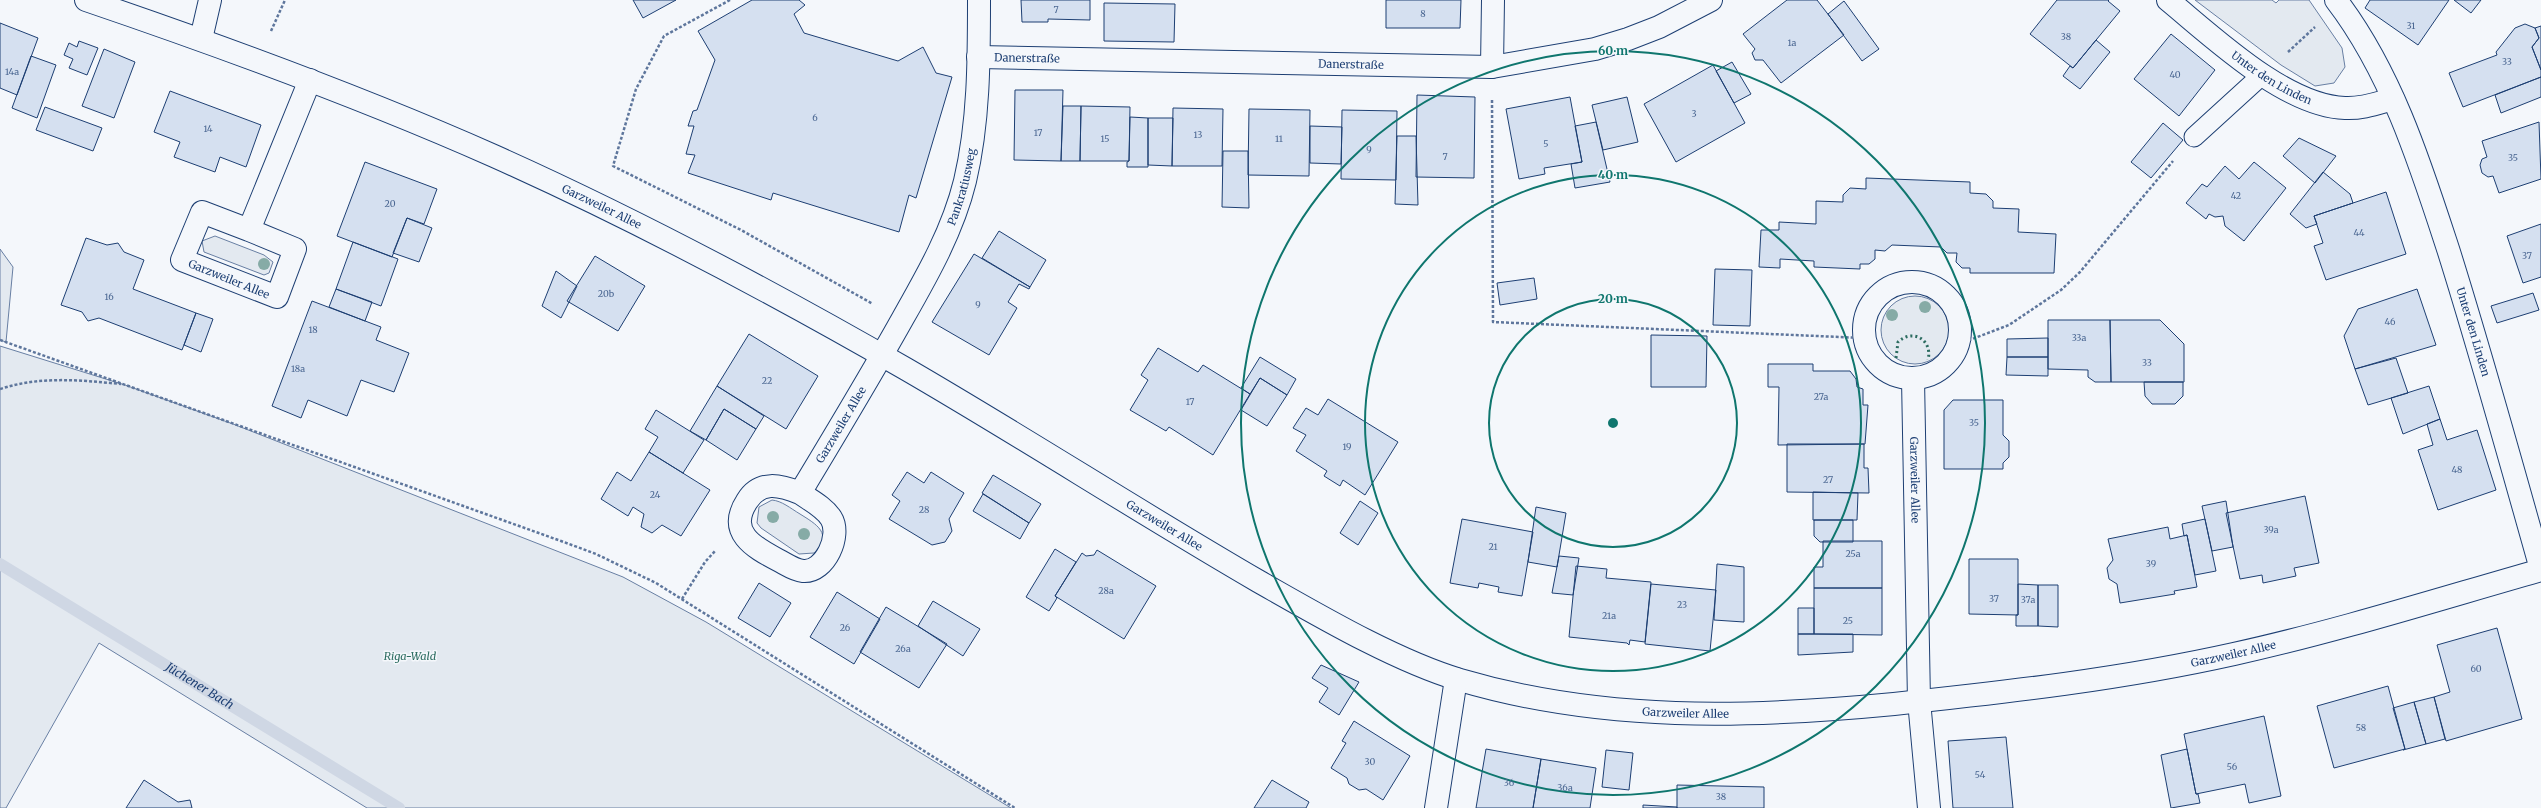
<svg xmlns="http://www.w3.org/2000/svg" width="2541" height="808" viewBox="0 0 2541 808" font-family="Merriweather,serif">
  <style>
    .green { fill: #e3e9f0; stroke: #687fa3 }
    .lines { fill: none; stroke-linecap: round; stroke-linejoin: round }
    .stream { stroke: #cfd7e4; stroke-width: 12 }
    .building { fill: #d5e0f0; stroke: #1d3f73 }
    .lane-casing { stroke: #1d3f73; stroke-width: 21 }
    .street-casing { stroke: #1d3f73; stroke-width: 24 }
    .path { stroke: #5e769c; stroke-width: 2.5; stroke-dasharray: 3 2; stroke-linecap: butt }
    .lane { stroke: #f4f7fb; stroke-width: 19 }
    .street { stroke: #f4f7fb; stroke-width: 22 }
    .hedge { stroke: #2c6c60; stroke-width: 3; stroke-dasharray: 2 3; stroke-linecap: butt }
    .tree { fill: #86aba6 }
    .ring { fill: none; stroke: #0f766e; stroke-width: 2 }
    .labels { text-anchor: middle; stroke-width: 3; stroke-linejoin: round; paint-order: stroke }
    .number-label { font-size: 9px; fill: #4b6792 }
    .street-label { font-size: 11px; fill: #1d3f73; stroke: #f4f7fb }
    .park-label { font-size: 11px; font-style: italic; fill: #2c6c60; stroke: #f4f7fb }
    .water-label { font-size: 12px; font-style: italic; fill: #1d3f73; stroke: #f4f7fb }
    .centre { fill: #0f766e; stroke: #f4f7fb; stroke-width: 2 }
    .ring-label { font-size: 12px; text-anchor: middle; font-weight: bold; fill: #0f766e; stroke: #f4f7fb; stroke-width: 3; stroke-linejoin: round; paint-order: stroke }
  </style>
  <rect width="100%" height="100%" fill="#f4f7fb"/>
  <!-- green -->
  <path class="green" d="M2195 0H2272L2276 3 2279 0H2309L2342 48 2345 67 2334 83 2315 86 2281 65Z
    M215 236 264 255 273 262 269 273 264 275 204 252 202 241Z
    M0 249 13 267 6 342 0 340Z
    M1881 330a34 34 0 1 1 68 0a34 34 0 1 1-68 0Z
    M0 346 125 385 233 424 623 577 706 622 1011 808H367L99 643 6 808H0Z
    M772 500C782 501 790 508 800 514 816 524 834 534 814 553L799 554 761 528 757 523 759 507Z"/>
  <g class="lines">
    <!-- stream -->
    <path class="stream" id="s1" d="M0 564 399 808"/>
  </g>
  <!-- building -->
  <path class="building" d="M633 0H676L643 18Z
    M752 0H799L805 5 794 14 804 33 898 61 923 47 936 73 952 77 916 198 909 195 899 232 773 193 771 200 688 173 695 155 686 154 694 126H688L693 111 697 110 715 60 698 31Z
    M1090 0V20L1048 19V22H1022L1021 0Z
    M1386 0H1461L1460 28H1386Z
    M1787 0H1817L1844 35 1781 83 1763 60H1755L1752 53 1755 49 1743 34Z
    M2057 0H2109L2108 1 2120 11 2073 68 2030 34Z
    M2370 0H2449L2418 45 2365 8Z
    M2454 0H2481L2471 13Z
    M1844 1 1879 49 1862 61 1828 14Z
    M1104 3 1175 4 1174 42 1104 41Z
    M0 23 38 38 17 95 0 88Z
    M2525 24 2535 28 2539 38 2532 47 2541 70V77L2463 107 2449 73 2497 55 2496 52 2515 28Z
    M2541 26V70L2532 47 2539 38 2535 28Z
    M2171 34 2215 70 2179 116 2134 79Z
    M2096 40 2110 52 2080 89 2063 76 2070 66 2073 68Z
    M79 41 98 48 87 75 69 68 73 59 64 55 69 43 77 47Z
    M104 49 135 62 114 118 82 106Z
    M31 56 56 65 37 118 12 108Z
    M1732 62 1751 94 1734 103 1716 71Z
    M1713 65 1745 123 1676 162 1644 104Z
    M2541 77V97L2501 113 2495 95Z
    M1015 90H1063L1061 161 1014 160Z
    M170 91 261 125 246 167 220 157 215 172 174 157 180 142 154 132Z
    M1417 95 1475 97 1474 178 1416 177Z
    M1570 97 1582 162 1544 168 1545 174 1519 179 1506 109Z
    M1627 97 1638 142 1603 150 1592 105Z
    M1063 106H1081L1080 161H1061Z
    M1081 106 1130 107 1129 161H1080Z
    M45 107 102 128 93 151 36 130Z
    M1173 108 1223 109 1222 166H1172Z
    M1249 109 1310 110 1309 176 1248 175Z
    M1342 110 1397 111 1396 180 1341 179Z
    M1130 117 1148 118V167H1127V162L1129 161Z
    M1148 118H1173L1172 166 1148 165Z
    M1596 122 1610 182 1575 188 1571 164 1582 162 1575 126Z
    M2539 122 2541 179 2499 193 2493 176 2488 177 2482 173 2480 165 2482 159 2487 157 2482 141Z
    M2163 123 2183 140 2151 178 2131 162Z
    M1310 126 1342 127 1341 164 1310 163Z
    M1397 136H1416L1418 205 1395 204Z
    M2299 138 2336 156 2315 183 2283 156Z
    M1223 151H1248L1249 208 1222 207Z
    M365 162 437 189 424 224 407 218 392 257 337 236Z
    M2254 162 2286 188 2244 241 2225 226 2223 216 2215 217 2209 214 2206 219 2186 203 2202 184 2207 187 2225 166 2239 179Z
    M2323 172 2350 194 2353 203 2314 216 2317 224 2306 228 2290 214Z
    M1866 178 1970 182V193L1986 194 1993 201V208L2019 209 2018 232 2056 234 2054 273H1970V268H1962L1956 262 1957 253H1947L1941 247 1892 245 1885 251 1875 250V259L1869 264H1860V269L1814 267V261L1780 259V268L1759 267 1761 230H1779V222L1816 224V201L1843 202V195L1850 188 1866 189Z
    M2386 192 2406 254 2326 280 2314 246 2323 243 2314 216Z
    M407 218 432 228 419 262 393 253Z
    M2541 224V277L2523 283 2507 236Z
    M999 231 1046 260 1030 287 982 258Z
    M86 238 107 245 118 243 124 252 144 260 133 289 196 313 182 350 99 318 88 321 82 312 61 305Z
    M353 242 398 259 381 306 336 289Z
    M974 254 1030 287 1029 289 1019 284 1008 302 1017 308 989 355 932 322Z
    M595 256 645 286 618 331 567 301Z
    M1715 269 1752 270 1750 326 1713 325Z
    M556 271 577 286 561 318 542 306Z
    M1534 278 1537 299 1500 305 1497 283Z
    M336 289 372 302 365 321 329 307Z
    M2417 289 2436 345 2355 369 2344 336 2358 309Z
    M2533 293 2539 310 2497 323 2491 306Z
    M312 301 381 327 376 340 409 353 394 392 361 380 347 416 308 400 301 418 272 406Z
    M196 313 213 319 201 352 184 345Z
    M2048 320H2110L2111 382H2095L2088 377V370L2048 369Z
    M2110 320H2160L2184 344V382H2111Z
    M749 334 818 376 786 429 717 386Z
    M1651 335 1707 336 1706 387H1651Z
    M2048 338V357H2007V339Z
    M1158 348 1198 372 1203 365 1250 394 1213 455 1169 427 1166 431 1130 410 1148 380 1141 375Z
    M1260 357 1296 379 1287 395 1260 378 1250 394 1241 388Z
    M2007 357H2048V376L2006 375Z
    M2396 358 2408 393 2368 405 2355 369Z
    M1768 364H1813V371H1850L1856 379 1857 387 1863 389V405H1868L1865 444 1778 445 1779 387H1768Z
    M1260 378 1287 395 1267 426 1241 410Z
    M2144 382H2183V396L2175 404H2152L2145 396Z
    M717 386 764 416 756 429 724 409 706 440 690 431Z
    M2429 386 2440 419 2403 434 2391 398Z
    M1328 399 1398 442 1365 495 1343 480 1340 486 1324 476 1327 471 1296 451 1306 435 1293 428 1306 408 1318 415Z
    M1953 400H2003V435L2009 441V457L2003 463V469H1944V410Z
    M724 409 756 429 737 460 706 440Z
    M656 410 704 440 683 473 649 452 658 437 645 429Z
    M2440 419 2447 440 2477 430 2496 490 2438 510 2418 450 2433 445 2427 424Z
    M1787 444H1864V468H1868L1869 493 1787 492Z
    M649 452 710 490 681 536 662 525 652 533 641 527 644 514 633 507 628 516 601 499 617 472 631 481Z
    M907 472 924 483 931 472 964 493 949 519 952 531 945 542 932 545 889 519 900 501 892 495Z
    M993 475 1041 504 1029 523 982 493Z
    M1813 492 1858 493 1857 520H1813Z
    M983 494 1029 523 1020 539 973 511Z
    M2305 496 2319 563 2294 568 2296 576 2263 583 2262 575 2240 579 2226 513Z
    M1360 501 1378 513 1358 545 1340 533Z
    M2226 501 2233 547 2212 551 2202 506Z
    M1536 507 1566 513 1557 567 1528 562Z
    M1462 519 1533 532 1522 596 1498 592 1499 587 1479 583 1478 588 1450 583Z
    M2205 519 2216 571 2195 575 2187 535 2184 536 2182 524Z
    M1814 520H1853V542H1820L1814 536Z
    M2168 527 2170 539 2187 535 2197 587 2174 591 2175 594 2120 603 2117 584 2109 579 2107 568 2113 560 2108 539Z
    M1823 541H1882V588H1814V567H1823Z
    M1055 549 1076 562 1055 596 1057 598 1049 611 1026 597Z
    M1097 550 1156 586 1124 639 1055 596 1082 553 1086 556 1094 555Z
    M1559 556 1579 558 1573 595 1552 593Z
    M1969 559H2018V615L1969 614Z
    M1717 564 1744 567V622L1714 620Z
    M1576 566 1607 569 1606 578 1651 582 1645 642 1630 640 1629 645 1627 643 1569 637Z
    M759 583 791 603 770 637 738 618Z
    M1651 584 1716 590 1710 651 1645 644Z
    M2018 584 2038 585V626H2016V615H2018Z
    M2038 585H2058V627L2038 626Z
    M1814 588H1882V635L1814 634Z
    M837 592 880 619 854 664 810 637Z
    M933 601 980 629 963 656 918 626Z
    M886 607 947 644 919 688 860 652Z
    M1798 608H1814V634H1798Z
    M2497 628 2522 719 2446 741 2434 697 2450 692 2437 645Z
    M1798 634H1853V652L1798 655Z
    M1321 665 1359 682 1339 715 1319 702 1328 688 1312 678Z
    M2388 686 2405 749 2334 768 2317 706Z
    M2434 697 2445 739 2426 744 2414 702Z
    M2414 702 2426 744 2403 750 2405 749 2393 708Z
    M2264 716 2281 796 2249 803 2245 784 2196 794 2184 734Z
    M1354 721 1410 756 1383 800 1366 789 1359 790 1349 784 1347 778 1331 768 1346 743 1342 741Z
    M2006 737 2013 808H1953L1948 741Z
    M1486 749 1541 759 1533 808H1476Z
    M2187 749 2196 794H2198L2200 803 2171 808 2161 755Z
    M1606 750 1633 753 1629 790 1602 787Z
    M1541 759 1596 768 1590 808H1533Z
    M144 780 178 802 190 800 192 808H126Z
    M1272 780 1309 802 1306 808H1254Z
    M1677 785 1764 787V808H1677Z
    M1643 805 1677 807V808H1643Z"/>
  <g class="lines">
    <defs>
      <path id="lane" d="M2194 137 2262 75"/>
      <g id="street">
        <path id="s2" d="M86 0C224 47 361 97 494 156 635 219 772 292 906 369 1025 438 1139 512 1258 581 1318 615 1394 660 1460 680 1602 722 1748 718 1894 704 2008 692 2122 679 2234 654 2338 631 2439 599 2541 570"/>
        <path id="s3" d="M2168 0C2213 37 2285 106 2345 108 2362 109 2378 103 2393 99"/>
        <path id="s4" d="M2336 0C2392 73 2421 166 2449 252 2482 357 2511 463 2541 569"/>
        <path d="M201 39 210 0"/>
        <path id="s5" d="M978 57 1492 67 1595 49 1628 39 1659 27 1711 0"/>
        <path d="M1492 67 1493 0"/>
        <path d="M249 230 295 249 277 297 182 260 202 212 249 230 310 80"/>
        <circle cx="1912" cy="330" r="48"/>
        <path id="s6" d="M1913 379 1919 701 1929 808"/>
        <path id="s7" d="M800 493C810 500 824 507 831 518 842 535 825 573 803 571 794 570 786 564 778 560 753 547 727 532 747 501 760 480 780 485 800 493 835 435 870 377 903 318 928 274 953 230 965 181 979 122 979 60 979 0"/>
        <path d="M1436 808 1456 679"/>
      </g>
    </defs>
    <!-- lane casing -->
    <use href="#lane" class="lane-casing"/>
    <!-- street casing -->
    <use href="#street" class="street-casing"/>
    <!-- path -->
    <path class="path" d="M730 0 664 36 636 89 613 166 741 230 873 304
      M271 31 285 0
      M2288 52 2315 27
      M1492 100 1493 322 1863 338
      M0 340 561 541 596 554 656 583 1015 808
      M1959 344 2009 325 2061 290 2080 272 2173 161
      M0 389C40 376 79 380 121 384
      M682 599 705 562 715 551"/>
    <!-- lane -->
    <use href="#lane" class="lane"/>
    <!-- street -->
    <use href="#street" class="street"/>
    <!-- hedge -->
    <path class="hedge" d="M1896 358 1898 342C1913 328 1933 340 1928 360"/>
  </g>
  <!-- trees -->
  <g class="tree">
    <circle cx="264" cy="264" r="6"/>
    <circle cx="1925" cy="307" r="6"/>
    <circle cx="1892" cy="315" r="6"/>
    <circle cx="773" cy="517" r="6"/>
    <circle cx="804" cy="534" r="6"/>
  </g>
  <!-- distance rings -->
  <g class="ring">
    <circle cx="1613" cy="423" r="124"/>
    <circle cx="1613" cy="423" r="248"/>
    <circle cx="1613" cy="423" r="372"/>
  </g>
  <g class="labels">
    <!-- number labels -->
    <g class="number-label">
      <text x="1056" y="13">7</text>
      <text x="1423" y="17">8</text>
      <text x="2411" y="29">31</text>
      <text x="2066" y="40">38</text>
      <text x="1792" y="46">1a</text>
      <text x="2507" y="65">33</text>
      <text x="12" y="75">14a</text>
      <text x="2175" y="78">40</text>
      <text x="1694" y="117">3</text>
      <text x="815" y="121">6</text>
      <text x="208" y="132">14</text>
      <text x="1038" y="136">17</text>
      <text x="1198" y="138">13</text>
      <text x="1105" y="142">15</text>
      <text x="1279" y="142">11</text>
      <text x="1546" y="147">5</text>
      <text x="1369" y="153">9</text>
      <text x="1445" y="160">7</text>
      <text x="2513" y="161">35</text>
      <text x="2236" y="199">42</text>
      <text x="390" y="207">20</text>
      <text x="2359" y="236">44</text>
      <text x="2527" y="259">37</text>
      <text x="606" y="297">20b</text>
      <text x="109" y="300">16</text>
      <text x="978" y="308">9</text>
      <text x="2390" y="325">46</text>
      <text x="313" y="333">18</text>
      <text x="2079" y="341">33a</text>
      <text x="2147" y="366">33</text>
      <text x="298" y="372">18a</text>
      <text x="767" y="384">22</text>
      <text x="1821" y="400">27a</text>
      <text x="1190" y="405">17</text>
      <text x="1974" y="426">35</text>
      <text x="1347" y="450">19</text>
      <text x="2457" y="473">48</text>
      <text x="1828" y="483">27</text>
      <text x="655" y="498">24</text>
      <text x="924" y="513">28</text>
      <text x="2271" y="533">39a</text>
      <text x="1493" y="550">21</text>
      <text x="1853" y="557">25a</text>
      <text x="2151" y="567">39</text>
      <text x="1106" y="594">28a</text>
      <text x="1994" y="602">37</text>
      <text x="2028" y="603">37a</text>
      <text x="1682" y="608">23</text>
      <text x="1609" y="619">21a</text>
      <text x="1848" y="624">25</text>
      <text x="845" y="631">26</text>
      <text x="903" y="652">26a</text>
      <text x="2476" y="672">60</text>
      <text x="2361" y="731">58</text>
      <text x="1370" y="765">30</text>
      <text x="2232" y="770">56</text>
      <text x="1980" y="778">54</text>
      <text x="1509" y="786">36</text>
      <text x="1565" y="791">36a</text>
      <text x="1721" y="800">38</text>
    </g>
    <!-- street labels -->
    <g class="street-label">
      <text dy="4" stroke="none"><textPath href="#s5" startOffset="49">Danerstraße</textPath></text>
      <text dy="4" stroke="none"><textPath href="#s5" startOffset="373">Danerstraße</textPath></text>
      <text dy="4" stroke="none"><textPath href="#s3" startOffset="130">Unter den Linden</textPath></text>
      <text dy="4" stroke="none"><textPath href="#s7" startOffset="623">Pankratiusweg</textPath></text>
      <text dy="4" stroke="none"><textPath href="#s2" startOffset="556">Garzweiler Allee</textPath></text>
      <text transform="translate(229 279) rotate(22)" y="4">Garzweiler Allee</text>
      <text dy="4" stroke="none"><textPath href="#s4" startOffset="361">Unter den Linden</textPath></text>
      <text dy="4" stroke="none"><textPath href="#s7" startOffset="355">Garzweiler Allee</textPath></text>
      <text dy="4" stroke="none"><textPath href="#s6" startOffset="101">Garzweiler Allee</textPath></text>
      <text dy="4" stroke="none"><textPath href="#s2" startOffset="1203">Garzweiler Allee</textPath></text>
      <text dy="4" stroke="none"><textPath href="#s2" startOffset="2318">Garzweiler Allee</textPath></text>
      <text dy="4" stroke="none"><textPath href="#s2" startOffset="1766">Garzweiler Allee</textPath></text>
    </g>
    <!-- park labels -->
    <g class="park-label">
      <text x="410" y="660">Riga-Wald</text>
    </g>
    <!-- water labels -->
    <g class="water-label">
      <text dy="4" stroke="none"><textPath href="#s1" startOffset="234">Jüchener Bach</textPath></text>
    </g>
  </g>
  <circle cx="1613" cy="423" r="6" class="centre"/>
  <g class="ring-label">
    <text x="1613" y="55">60 m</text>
    <text x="1613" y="179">40 m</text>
    <text x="1613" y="303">20 m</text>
  </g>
</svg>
